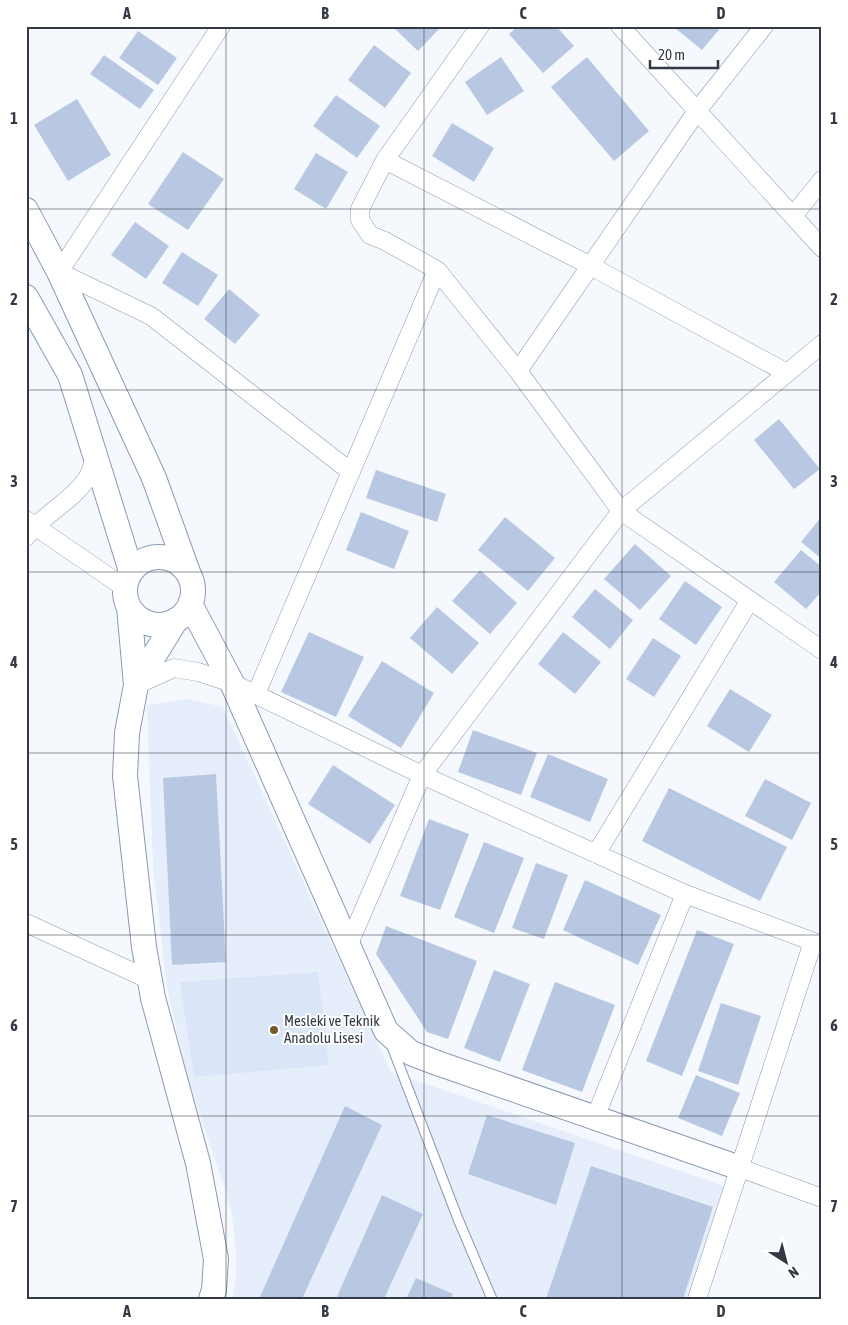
<svg xmlns="http://www.w3.org/2000/svg" width="848" height="1325" viewBox="0 0 848 1325" font-family="'Asap Condensed',sans-serif">
  <style>
    .built { fill: #e6eefb }
    .green { fill: #dae5f7 }
    .building { fill: #b9c8e2 }
    .lines { fill: none; stroke-linecap: round; stroke-linejoin: round }
    .lane-casing { stroke: #8b9ab2; stroke-width: 11 }
    .street-casing { stroke: #8b9ab2; stroke-width: 19 }
    .secondary-casing { stroke: #8b9ab2; stroke-width: 26 }
    .lane { stroke: #fff; stroke-width: 9 }
    .street { stroke: #fff; stroke-width: 18 }
    .secondary { stroke: #fff; stroke-width: 24 }
    .grid { fill: none; stroke: #343a44; stroke-width: 1; stroke-opacity: 0.55 }
    .poi-dot { fill: #745a2b; stroke: #fff; stroke-width: 2 }
    .labels { text-anchor: middle; stroke-width: 4; stroke-linejoin: round; paint-order: stroke }
    .poi-label { font-size: 15px; fill: #343a44; stroke: #fff; text-anchor: start }
    .neatline { fill: none; stroke: #343a44; stroke-width: 2 }
    .grid-label { font-size: 16px; text-anchor: middle; font-weight: bold; fill: #343a44 }
  </style>
  <rect width="100%" height="100%" fill="#f5f9fe"/>
  <!-- built -->
  <path class="built" d="M188 699 223 707 391 1072 730 1188 693 1299H232L236 1278V1253L232 1214 224 1186 189 1083 167 988 153 868 147 705Z"/>
  <!-- green -->
  <path class="green" d="M318 972 329 1065 194 1077 180 982Z"/>
  <!-- building -->
  <path class="building" d="M392 26H442L418 51Z
    M518 26H556L574 46 543 73 509 34Z
    M676 26H722L702 50 675 28Z
    M138 31 177 58 158 85 119 58Z
    M374 45 411 73 385 108 348 80Z
    M104 55 154 90 140 109 90 74Z
    M501 57 524 91 487 115 465 82Z
    M587 57 649 131 614 161 551 87Z
    M336 95 380 126 357 158 313 126Z
    M77 99 111 155 68 181 34 125Z
    M452 123 494 148 474 182 432 156Z
    M183 152 224 179 188 230 148 204Z
    M316 153 348 172 326 209 294 189Z
    M135 222 169 246 146 279 111 255Z
    M182 252 218 275 198 306 162 283Z
    M229 289 260 315 235 344 204 319Z
    M779 419 820 469 794 489 754 440Z
    M376 470 446 494 437 522 366 498Z
    M361 512 409 531 394 569 346 550Z
    M822 516V559L801 542Z
    M505 517 555 558 528 591 478 550Z
    M635 544 671 576 640 610 604 579Z
    M801 550 822 567V591L806 609 774 582Z
    M480 570 517 603 490 634 452 601Z
    M685 581 722 607 696 645 659 619Z
    M595 589 633 620 610 649 572 617Z
    M437 607 479 643 452 674 410 638Z
    M309 632 364 657 336 717 281 692Z
    M563 632 601 662 575 694 538 664Z
    M653 638 681 656 654 697 626 679Z
    M382 661 434 693 401 748 348 716Z
    M730 689 772 715 749 752 707 726Z
    M473 730 537 753 521 795 458 772Z
    M548 754 608 779 590 822 530 797Z
    M333 765 395 805 370 844 308 804Z
    M216 774 226 962 172 965 163 778Z
    M765 779 811 803 792 840 745 816Z
    M669 788 787 847 760 901 642 841Z
    M429 819 469 834 440 910 400 896Z
    M484 842 524 858 494 933 454 917Z
    M536 863 568 875 544 939 512 928Z
    M585 880 661 915 638 965 563 930Z
    M386 926 477 961 448 1039 427 1032 376 954Z
    M697 930 734 944 682 1076 646 1061Z
    M494 970 530 984 500 1062 464 1048Z
    M555 982 615 1005 582 1092 522 1070Z
    M721 1003 761 1016 738 1085 698 1071Z
    M696 1075 740 1093 722 1136 678 1118Z
    M345 1106 382 1125 302 1299H259Z
    M487 1115 575 1143 556 1205 468 1174Z
    M591 1166 713 1207 683 1299H546Z
    M382 1195 423 1214 384 1299H336Z
    M416 1278 453 1294 451 1299H406Z"/>
  <g class="lines">
    <defs>
      <path id="lane" d="M391 1044 458 1219 492 1299"/>
      <path id="street" d="M221 26 59 272 151 316 351 472
        M480 26 385 160 360 209V220L370 235 385 241 437 270 518 371
        M620 26 822 248
        M764 26 697 111 518 371 621 511 822 650
        M385 160 589 265 787 373
        M793 216 822 180
        M26 520 125 588
        M26 537C42 515 70 503 86 480 91 473 93 463 96 455
        M136 685 174 668 198 672 232 683 422 775 685 894 822 945
        M256 694 437 270
        M596 854 750 600
        M26 923 150 980
        M348 946 422 775 621 511 822 344
        M595 1118 685 894
        M740 1168 822 1198
        M697 1299 813 942"/>
      <path id="secondary" d="M26 210 59 272 154 478 189 575
        M26 297 70 375 131 571
        M125 591a34 34 0 1 1 68 0a34 34 0 1 1-68 0Z
        M190 604 232 683 386 1031 411 1053 437 1063 740 1168
        M129 607 136 685 127 733 125 776 144 947 153 998 198 1163 216 1259 214 1290 211 1299
        M136 685 176 620"/>
    </defs>
    <!-- lane casing -->
    <use href="#lane" class="lane-casing"/>
    <!-- street casing -->
    <use href="#street" class="street-casing"/>
    <!-- secondary casing -->
    <use href="#secondary" class="secondary-casing"/>
    <!-- lane -->
    <use href="#lane" class="lane"/>
    <!-- street -->
    <use href="#street" class="street"/>
    <!-- secondary -->
    <use href="#secondary" class="secondary"/>
  </g>
  <!-- grid -->
  <path class="grid" d="M226 26V1299M424 26V1299M622 26V1299M26 209H822M26 390H822M26 572H822M26 753H822M26 935H822M26 1116H822"/>
  <!-- markers -->
  <circle class="poi-dot" cx="274" cy="1030" r="5"/>
  <g class="labels">
    <!-- poi labels -->
    <g class="poi-label">
      <text x="284" y="1026">Mesleki ve Teknik<tspan x="284" dy="17">Anadolu Lisesi</tspan></text>
    </g>
  </g>
  <!-- border -->
  <rect width="848" height="1325" fill="none" stroke="#ffffff" stroke-width="55"/>
  <!-- north arrow -->
  <g transform="translate(786 1262) rotate(144)" stroke="#ffffff" stroke-width="4" paint-order="stroke">
  <path d="M0-4L9 19L0 12L-9 19Z" fill="#343a44"/>
  <text y="-8" font-size="14" font-weight="bold" text-anchor="middle" fill="#343a44">N</text>
  </g>
  <!-- scale -->
  <path d="M650 60v8h68v-8" fill="none" stroke="#343a44" stroke-width="2.5"/>
  <text x="658" y="60" font-size="15" fill="#343a44" stroke="#ffffff" stroke-width="4" paint-order="stroke">20 m</text>
  <rect x="28" y="28" width="792" height="1270" class="neatline"/>
  <g class="grid-label">
    <text x="127" y="19">A</text>
    <text x="325" y="19">B</text>
    <text x="523" y="19">C</text>
    <text x="721" y="19">D</text>
    <text x="14" y="124">1</text>
    <text x="834" y="124">1</text>
    <text x="14" y="305">2</text>
    <text x="834" y="305">2</text>
    <text x="14" y="487">3</text>
    <text x="834" y="487">3</text>
    <text x="14" y="668">4</text>
    <text x="834" y="668">4</text>
    <text x="14" y="850">5</text>
    <text x="834" y="850">5</text>
    <text x="14" y="1031">6</text>
    <text x="834" y="1031">6</text>
    <text x="14" y="1212">7</text>
    <text x="834" y="1212">7</text>
    <text x="127" y="1317">A</text>
    <text x="325" y="1317">B</text>
    <text x="523" y="1317">C</text>
    <text x="721" y="1317">D</text>
  </g>
</svg>
